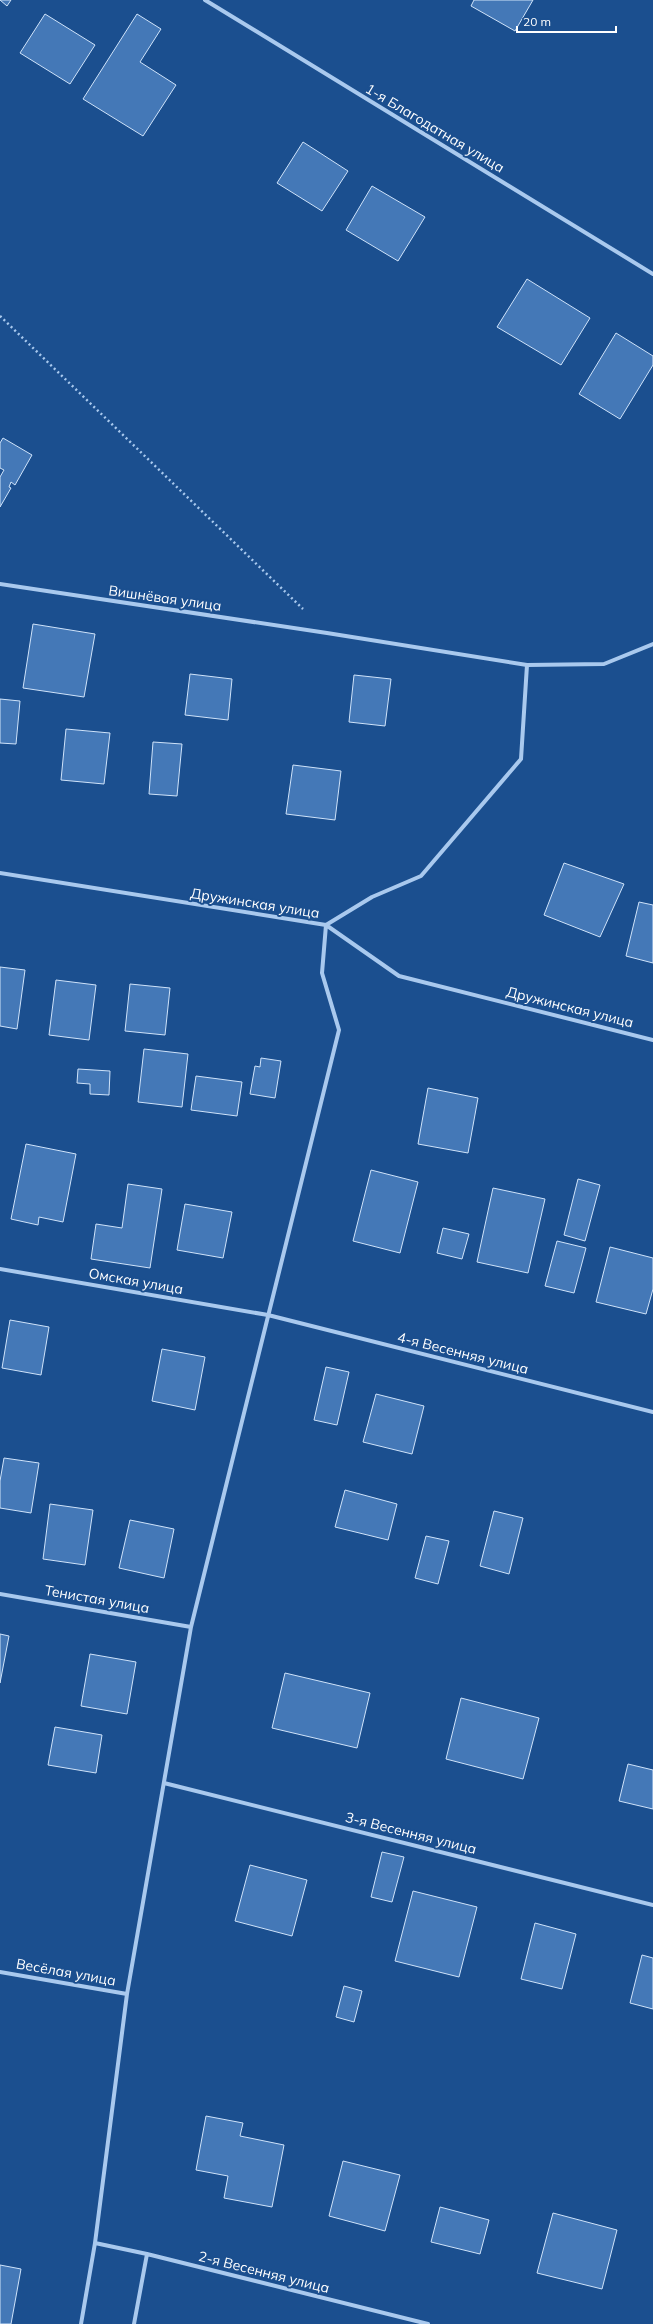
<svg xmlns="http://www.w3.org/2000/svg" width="653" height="2324" viewBox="0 0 653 2324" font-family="Mulish,sans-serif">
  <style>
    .building { fill: #4478b7; stroke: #cfe3fa }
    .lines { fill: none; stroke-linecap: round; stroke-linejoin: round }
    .path { stroke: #a9c9ee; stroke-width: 2.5; stroke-dasharray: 2 3; stroke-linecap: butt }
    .minor { stroke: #a9c9ee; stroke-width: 4 }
    .labels { text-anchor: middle; stroke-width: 4; stroke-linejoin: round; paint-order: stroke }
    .street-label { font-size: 14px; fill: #fff; stroke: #1b4f8f }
  </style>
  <rect width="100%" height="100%" fill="#1b4f8f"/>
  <!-- building -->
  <path class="building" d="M0 0H11L7 6Z
    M474 0H533L515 31 471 6Z
    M45 14 95 45 70 84 20 53Z
    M137 14 161 29 140 62 176 85 143 136 83 99Z
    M303 142 348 171 322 211 277 183Z
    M372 186 425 217 398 261 346 230Z
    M527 279 590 318 561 365 497 327Z
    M616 333 653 356V365L620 419 579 394Z
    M3 438 32 455 15 485 11 482 9 487 11 488 0 507V477L4 470 0 468V443Z
    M33 624 95 634 84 697 23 688Z
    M190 674 232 679 228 720 185 715Z
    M354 675 391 679 385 726 349 722Z
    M0 699 20 701 16 744 0 743Z
    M66 729 110 733 104 784 61 780Z
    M153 742 182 744 177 796 149 794Z
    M293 765 341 771 335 820 286 814Z
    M564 863 624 884 600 937 544 915Z
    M639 902 653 905V963L626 956Z
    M0 967 25 970 17 1029 0 1026Z
    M56 980 96 985 89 1040 49 1035Z
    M130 984 170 988 165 1035 125 1031Z
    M144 1049 188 1054 182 1107 138 1102Z
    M261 1058 281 1061 275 1098 250 1094 255 1066 260 1067Z
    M78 1069 110 1071 109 1095 90 1094V1084L77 1083Z
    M196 1076 242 1082 237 1116 191 1110Z
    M428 1088 478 1098 468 1153 418 1144Z
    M26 1144 76 1154 63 1222 39 1217 38 1225 11 1219Z
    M371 1170 418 1182 400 1253 353 1241Z
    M578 1179 600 1185 585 1241 564 1235Z
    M128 1184 162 1189 150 1268 91 1259 96 1224 122 1228Z
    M493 1188 545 1199 528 1273 477 1262Z
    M185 1204 232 1212 223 1258 177 1250Z
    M443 1228 469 1234 462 1259 437 1253Z
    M557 1241 586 1248 574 1293 545 1286Z
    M610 1247 653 1258V1289L646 1314 596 1302Z
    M10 1320 49 1327 41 1375 2 1368Z
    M162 1349 205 1357 195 1410 152 1401Z
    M326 1367 349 1372 337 1425 314 1420Z
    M376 1394 424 1406 412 1454 363 1442Z
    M4 1458 39 1463 31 1513 0 1508V1481Z
    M345 1490 397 1504 388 1540 335 1527Z
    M50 1504 93 1510 85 1565 43 1559Z
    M494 1511 523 1518 509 1574 480 1566Z
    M130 1520 174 1529 164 1578 119 1568Z
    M426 1536 449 1541 438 1584 415 1578Z
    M0 1634 9 1636 0 1683Z
    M90 1654 136 1662 127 1714 81 1706Z
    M285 1673 370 1693 357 1748 272 1728Z
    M461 1698 539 1718 523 1779 446 1759Z
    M55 1727 102 1735 96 1773 48 1765Z
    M628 1764 653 1770V1809L619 1801Z
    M382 1852 404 1857 392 1902 371 1897Z
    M250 1865 307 1880 292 1936 235 1921Z
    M413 1891 477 1907 459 1977 395 1961Z
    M535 1923 576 1934 562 1989 521 1979Z
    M642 1955 653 1958V2009L630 2003Z
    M344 1986 362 1991 354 2022 336 2017Z
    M206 2116 243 2123 240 2136 284 2145 272 2207 224 2198 228 2176 196 2170Z
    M343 2161 400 2175 385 2231 329 2216Z
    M440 2207 489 2220 480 2254 431 2242Z
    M553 2213 617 2230 602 2289 537 2273Z
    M0 2265 21 2269 11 2324H0Z"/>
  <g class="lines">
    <!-- path -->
    <path class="path" d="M0 316 303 609"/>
    <!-- minor -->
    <path class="minor" d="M205 0 653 274
      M0 584 327 633 527 665
      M0 873 326 925 399 976 653 1040
      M0 1269 268 1315 653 1412
      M0 1594 191 1627
      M164 1783 653 1905
      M0 1972 127 1994
      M95 2243 147 2254 428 2324
      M81 2324 95 2243 127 1994 191 1627 339 1030 322 973 326 925 372 897 421 876 521 759 527 665 604 664 653 644
      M134 2324 147 2254"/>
  </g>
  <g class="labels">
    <!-- street labels -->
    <g class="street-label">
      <text transform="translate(435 128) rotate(31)" y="5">1-я Благодатная улица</text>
      <text transform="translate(165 598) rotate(8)" y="5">Вишнёвая улица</text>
      <text transform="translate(255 903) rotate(9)" y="5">Дружинская улица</text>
      <text transform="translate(570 1007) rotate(14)" y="5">Дружинская улица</text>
      <text transform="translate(136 1281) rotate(10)" y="5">Омская улица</text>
      <text transform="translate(463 1353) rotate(14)" y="5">4-я Весенняя улица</text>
      <text transform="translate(97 1599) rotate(10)" y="5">Тенистая улица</text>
      <text transform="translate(411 1833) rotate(14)" y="5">3-я Весенняя улица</text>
      <text transform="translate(66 1972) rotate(10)" y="5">Весёлая улица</text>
      <text transform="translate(264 2272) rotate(14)" y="5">2-я Весенняя улица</text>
    </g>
  </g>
  <!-- scale -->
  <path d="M517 26v6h99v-6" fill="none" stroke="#ffffff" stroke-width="2"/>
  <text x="523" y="26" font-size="12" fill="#ffffff" stroke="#1b4f8f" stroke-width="3" paint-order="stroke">20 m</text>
</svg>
